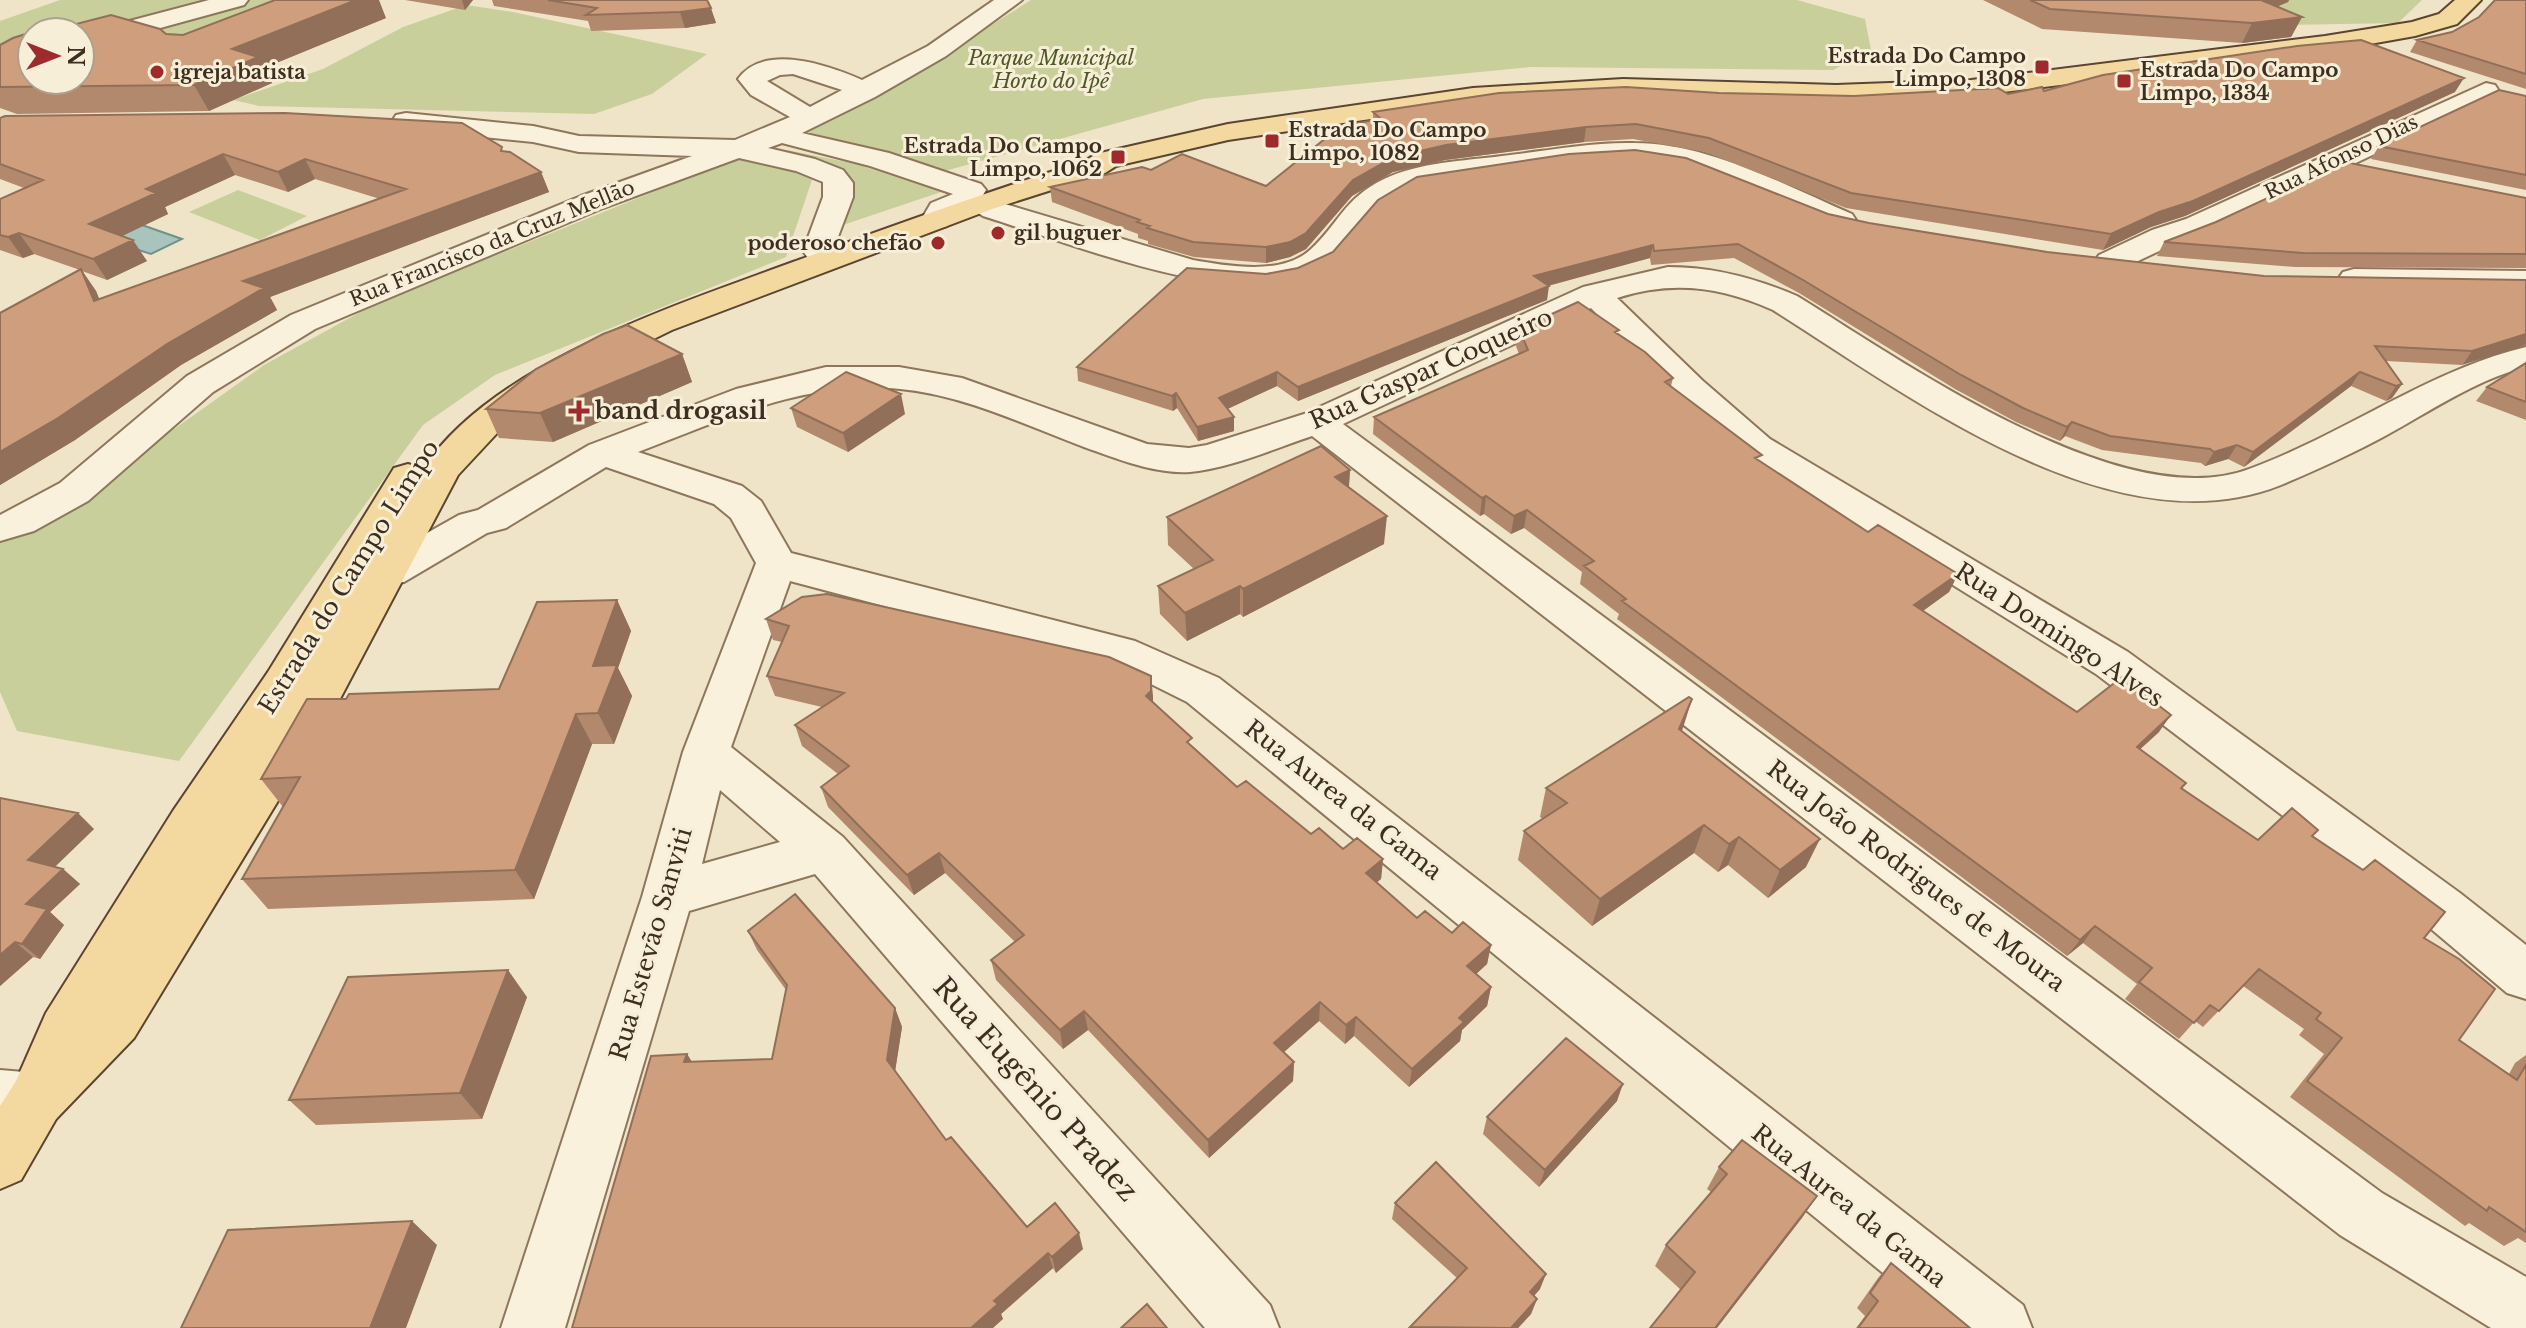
<svg xmlns="http://www.w3.org/2000/svg" width="2526" height="1328" viewBox="0 0 2526 1328" font-family="'Libre Baskerville',serif">
  <style>
    .green { fill: #c9cf9b }
    .water { fill: #a9c4bc; stroke: #6f938a; stroke-width: 2 }
    .lines { fill: none; stroke-linecap: round; stroke-linejoin: round }
    .minor-casing { stroke: #8d765c; stroke-width: 4 }
    .major-casing { stroke: #5b4430; stroke-width: 4 }
    .minor { fill: #faf1dc; fill-rule: evenodd }
    .major { fill: #f3d9a0; fill-rule: evenodd }
    .wall { fill: #b2896c; fill-rule: evenodd }
    .shaded-wall { fill: #916f58 }
    .building { fill: #cf9f7d; stroke: #916f58; stroke-width: 2; fill-rule: evenodd }
    .poi-dot { fill: #9e2a2b; stroke: #f7eed8; stroke-width: 3 }
    .labels { text-anchor: middle; stroke-width: 6; stroke-linejoin: round; paint-order: stroke }
    .far-poi-label { font-size: 20px; font-weight: bold; fill: #3d2e20; stroke: #f7eed8; text-anchor: start }
    .far-park-label { font-size: 20px; font-style: italic; fill: #4d5a26; stroke: #f7eed8 }
    .far-street-label { font-size: 20px; fill: #3d2e20; stroke: #f7eed8 }
    .street-label { font-size: 24px; fill: #3d2e20; stroke: #f7eed8 }
    .poi-label { font-size: 24px; font-weight: bold; fill: #3d2e20; stroke: #f7eed8; text-anchor: start }
    .near-street-label { font-size: 28px; fill: #3d2e20; stroke: #f7eed8 }
  </style>
  <rect width="100%" height="100%" fill="#f0e4c8"/>
  <!-- green -->
  <path class="green" d="M60 0H308L181 46 115 24 32 32 0 46V21Z
    M1031 0H1797L1865 19 1871 50 1833 70 1531 67 1203 99 945 171 802 130 988 27Z
    M2270 0H2422L2398 23 2125 28Z
    M466 5 513 12 707 54 652 94 594 114 259 106 233 100 323 69 403 27Z
    M787 150 856 164 941 192 837 227 845 187 805 165Z
    M745 155 814 174 786 257 495 375 423 425 179 761 17 731 0 692V530L177 427 264 365 375 304Z
    M238 190 307 216 260 240 189 212Z"/>
  <!-- water -->
  <path class="water" d="M142 225 182 239 151 254 110 241Z"/>
  <g class="lines">
    <defs>
      <path id="minor" d="M209 0H248L244 5 80 50V34Z
        M994 0H1022L946 56 875 97 802 133 889 153 981 184 986 190 983 195 1005 204 1193 260C1228 266 1281 276 1310 250 1339 224 1343 199 1384 179 1420 162 1463 161 1502 156 1546 151 1590 142 1634 143 1708 143 1785 185 1852 214L1856 220 1852 226 1841 229C1792 217 1749 185 1700 171 1613 146 1517 172 1429 183 1407 191 1382 201 1366 219 1347 239 1338 261 1312 275 1240 312 1060 240 983 216L970 208 954 215 947 226 936 229 925 226 921 220 931 203 953 194 870 166 782 143 768 148 815 159 843 170 853 183V197L830 258 819 260 808 258 803 251 823 197V182L796 171 739 158 603 208 315 329 213 392 88 501 34 531 0 541V515L60 483 187 376 291 315 581 196 692 156 579 152 533 142 406 129 396 127 392 121 396 115 406 113 533 126 579 136 735 140 790 117 751 95 738 79C764 42 830 66 862 80L928 46ZM793 74 842 90 810 107 767 81 780 75Z
        M2486 83 2495 85 2499 91 2495 97 2208 233 2174 244 2121 269 2110 272 2099 269 2094 262 2099 255 2152 230 2186 219Z
        M1668 267C1714 267 1755 278 1797 296 1903 361 2122 517 2249 469 2345 434 2427 371 2526 347V367C2475 380 2431 411 2385 436 2352 454 2316 470 2281 485 2114 552 1908 395 1773 310 1721 287 1673 280 1617 298L1703 381 1770 439 2128 652 2460 893 2526 945V999L2507 993 2424 923 2096 674 1744 455 1677 397 1591 308 1343 424 2382 1193 2526 1277V1328H2491L2340 1235 1312 436C1273 449 1231 468 1190 472 1154 474 1118 459 1084 447 1025 425 964 395 900 389 807 379 723 420 638 452L742 486 761 501 791 553 1135 641 1219 678 2023 1305 2032 1328H1950L1187 702 1121 669 790 581 731 747 843 837 1270 1305 1279 1328H1205L815 874 689 911 565 1328H501L642 897 683 752 756 563 731 518 714 504 606 467 506 528 487 533 404 582 358 588 343 584 337 574 343 564 381 559 459 515 478 510 589 445 736 389 826 367H899L962 378 1147 444 1189 448 1207 445 1304 414 1583 287ZM720 790 780 842 702 864Z
        M2354 269 2526 271V291L2354 289 2343 286 2338 279 2343 272Z
        M0 1070 36 1073 56 1081 65 1100 56 1119 36 1127 0 1124Z"/>
      <path id="major" d="M2455 0H2481L2457 24 2415 36 2325 52 1971 96 1836 101 1623 95 1473 104 1228 140 1116 166 1105 173 992 209 672 330 566 382 525 409 499 431 458 475 341 697 134 1038 56 1119 21 1180 0 1189V1106L16 1081 46 1013 173 811 268 672 394 468 408 464 423 469C493 363 677 305 793 262 890 227 986 192 1085 161L1096 154 1228 124 1473 88 1623 79 1836 85 1971 80 2325 36 2412 22 2439 14Z"/>
    </defs>
    <!-- minor casing -->
    <use href="#minor" class="minor-casing"/>
    <!-- major casing -->
    <use href="#major" class="major-casing"/>
    <!-- minor -->
    <use href="#minor" class="minor"/>
    <!-- major -->
    <use href="#major" class="major"/>
  </g>
  <!-- wall -->
  <path class="wall" d="M405 0H473L465 10Z
    M492 0H707L716 23 685 28 591 31 588 21 494 6Z
    M1983 0H2289L2288 2 2277 7 2302 17 2291 37 2242 43 2042 29Z
    M2526 0V89L2410 52 2417 40 2452 32 2479 17Z
    M386 18 264 68 272 83 209 111 17 114 0 108V45L65 27 183 35Z
    M2044 91 2455 92 2185 216 2151 227 2103 250 1846 208 1705 152 1633 139 1584 142 1445 160 1393 172 1352 196 1306 249 1290 257 1266 263 1194 257 1148 244V241L1138 238V234L1052 202 1050 187 1151 170 1266 186 1373 120V112L1719 93 1854 96 2008 94Z
    M2526 95V190L2371 159 2379 146Z
    M0 118 504 152 541 172 549 192 270 297 277 310 181 365 75 440 0 485V313L80 270 34 254 23 258 0 250V199L24 188 0 179ZM235 175 288 192 315 179 380 199 99 299 96 291 82 271 107 280 147 261 122 236 168 214 165 207Z
    M2526 198V268L2295 267 2157 256 2164 242Z
    M1828 214 1869 223 2047 252 2264 276 2526 280 2462 365 2386 361 2402 384 2392 398 2386 401 2351 386 2244 467 2228 459 2205 466 2201 463 2102 450 2065 436 2060 441 2016 422 1955 389 1799 293 1734 258 1651 265 1650 258 1548 286 1547 300 1298 401 1277 386 1227 409 1234 417V431L1198 441 1177 408 1173 411 1078 381 1077 367 1266 274Z
    M1519 329 1618 334 1673 378 1671 386 1760 461 1868 532 1958 574 1949 592 1923 611 2077 712 2159 732 2140 749 2186 783 2182 789 2258 840 2312 836 2424 938 2459 1040 2509 1074 2515 1063 2526 1055V1243L2518 1238 2504 1246 2469 1223 2465 1226 2290 1097 2324 1054 2299 1035 2304 1029 2243 986 2203 1027 2195 1021 2179 1039 2125 999 2137 984 2083 943 2067 956 1617 619 1619 614 1580 584 1582 572 1524 528 1511 534 1484 514 1480 516 1373 434 1374 417 1519 354 1516 346Z
    M682 354 692 382 553 442 499 438 486 409Z
    M2526 363V420L2476 401 2487 387Z
    M791 408 905 414 848 452 797 427Z
    M1350 470 1349 488 1384 544 1243 617 1240 614 1187 641 1160 614 1158 586 1194 569 1168 545 1167 517Z
    M617 600 631 631 618 668 632 696 614 744H592L534 899 268 909 242 879 283 807 261 779 346 699 499 689Z
    M766 619 1153 702 1193 748 1237 787 1311 834 1343 849 1383 859 1381 879 1376 882 1417 918 1452 933 1491 945 1487 964 1476 974 1491 987 1487 1006 1462 1030 1460 1041 1409 1087 1354 1036 1345 1044 1319 1021 1283 1052 1294 1062 1293 1081 1209 1158 1088 1030 1063 1049 996 980 991 960 1015 942 945 873 914 895 828 807 821 787 838 774 802 746 795 725 822 707 775 696 767 676 782 642 773 640Z
    M1682 731 1806 867 1768 898 1728 865 1718 872 1694 853 1592 926 1518 860 1524 831 1543 819 1540 817 1546 788Z
    M0 798 94 829 55 867 63 869 80 884 50 912 64 925 40 959 33 957 0 986Z
    M748 931 895 1008 902 1027 895 1071 946 1140 1027 1227 1083 1249 1056 1273 1053 1268 1001 1314 1003 1319 572 1328 687 1054 692 1062 772 1059 786 990 757 950Z
    M527 997 482 1119 316 1125 289 1100Z
    M1617 1101 1539 1187 1483 1134 1487 1117Z
    M1719 1167 1802 1218 1681 1290 1655 1266 1666 1245 1711 1192 1707 1189Z
    M1395 1203 1540 1289 1534 1296 1537 1299 1531 1314 1518 1328H1410L1457 1278 1392 1219Z
    M1891 1263 1970 1328H1856L1865 1316 1857 1308 1878 1278Z"/>
  <!-- shaded-wall -->
  <path class="shaded-wall" d="M356 0H379L386 18 264 68 272 83 209 111 194 85 232 49Z
    M462 0H473L465 10Z
    M2257 0H2289L2288 2 2248 18Z
    M711 8 716 23 685 28 680 12Z
    M2302 17 2291 37 2242 43 2252 23Z
    M2464 78 2455 92 2185 216 2151 227 2103 250 2111 234 2159 212Z
    M1586 127 1584 142 1445 160 1393 172 1352 196 1306 249 1290 257 1266 263V247L1353 180 1394 157 1446 145Z
    M223 154 235 175 165 207 168 214 103 245 89 224 146 189Z
    M305 159 315 179 288 192 278 172Z
    M541 172 549 192 270 297 277 310 181 365 75 440 0 485V452L243 281Z
    M19 233 34 254 23 258 8 237Z
    M133 240 147 261 107 280 93 259Z
    M1653 245 1650 258 1532 290 1534 276Z
    M81 269 96 291 109 323 94 301Z
    M1549 286 1547 300 1298 401V387Z
    M2526 334V345L2462 365 2472 351Z
    M682 354 692 382 553 442 540 413Z
    M1277 372V386L1219 413V398Z
    M2360 372 2351 386 2244 467 2253 452Z
    M2402 384 2392 398 2386 401 2396 386Z
    M1176 393 1177 408 1173 411 1172 396Z
    M901 394 905 414 848 452 843 433Z
    M1234 417V431L1198 441 1197 427Z
    M2072 422 2065 436 2060 441 2067 427Z
    M2237 445 2228 459 2205 466 2214 452Z
    M1350 470 1348 497 1335 477Z
    M1486 496 1484 514 1480 516 1482 498Z
    M1527 510 1524 528 1511 534 1514 516Z
    M1387 516 1384 544 1243 617V589Z
    M1958 574 1949 592 1906 623 1914 605Z
    M1240 586V614L1187 641 1185 613Z
    M617 600 631 631 618 668 632 696 614 744 598 713 593 666Z
    M1151 676 1153 696V711L1146 696Z
    M1692 699 1683 728 1670 758 1679 729Z
    M576 714 592 744 534 899 515 870Z
    M2171 715 2159 732 2124 764 2137 747Z
    M78 813 94 829 45 876 28 860Z
    M1704 825 1694 853 1592 926 1600 899Z
    M1739 837 1728 865 1718 872 1729 844Z
    M1820 839 1806 867 1768 898 1780 870Z
    M939 853 945 873 914 895 907 875Z
    M1383 859 1381 879 1364 893 1366 873Z
    M63 869 80 884 50 912 64 925 40 959 22 944 26 904Z
    M2095 926 2083 943 2067 956 2080 940Z
    M15 942 33 957 0 986V955Z
    M1491 945 1487 964 1463 986 1467 966Z
    M508 970 527 997 482 1119 460 1093Z
    M1491 987 1487 1006 1462 1030 1460 1041 1409 1087 1412 1069 1459 1018Z
    M1320 1002 1319 1021 1273 1062 1274 1043Z
    M895 1008 902 1027 894 1078 887 1060Z
    M1084 1011 1088 1030 1063 1049 1060 1030Z
    M1356 1017 1354 1036 1345 1044 1346 1025Z
    M687 1054 698 1072 684 1062Z
    M1294 1062 1293 1081 1209 1158 1208 1140Z
    M1623 1084 1617 1101 1539 1187 1545 1170Z
    M1817 1196 1802 1218 1717 1328H1715Z
    M412 1221 437 1245 406 1328H370Z
    M1079 1233 1083 1249 1056 1273 1052 1257Z
    M1048 1253 1053 1268 1001 1314 1003 1319 993 1328H971L994 1301Z
    M1546 1274 1540 1289 1524 1307 1530 1292Z
    M1537 1299 1531 1314 1518 1328H1511Z"/>
  <!-- building -->
  <path class="building" d="M275 0H356L232 49 258 57 194 85 0 87V45L13 38 54 25 62 24 65 27 111 15 160 29 166 34 183 35ZM32 32H80V80H32Z
    M548 0H707L711 8 680 12 586 15 597 8Z
    M2030 0H2261L2302 17 2252 23 2050 9Z
    M2495 0H2526V74L2417 40 2452 32 2479 17Z
    M2361 40 2464 78 2193 201 2159 212 2111 234 1851 193 1709 138 1636 124 1586 127 1446 145 1394 157 1353 180 1306 233 1290 242 1266 247 1193 242 1147 228 1150 226 1137 222 1140 220 1050 187 1142 167 1151 170 1182 154 1266 186 1341 126 1381 119 1373 112 1499 93 1626 87 1719 93 1854 96 1998 88 2008 94 2042 87 2044 91 2103 75 2297 46Z
    M2499 90 2526 96V175L2379 146Z
    M285 113 462 123 502 147 501 151 510 152 541 172 243 281 264 288 167 344 58 418 0 452V313L81 269 94 301 406 189 305 159 278 172 223 154 146 189 156 193 89 224 133 240 93 259 19 233 8 237 0 235V199L43 180 0 164V118L5 116Z
    M1635 150 1686 158 1828 214 1869 223 2047 252 2264 276 2526 280V334L2472 351 2375 346 2402 384 2396 386 2360 372 2253 452 2237 445 2214 452 2210 449 2110 436 2072 422 2067 427 2023 408 1961 375 1803 280 1738 244 1654 251 1653 245 1534 276 1549 286 1298 387 1277 372 1219 398 1234 417 1197 427 1176 393 1172 396 1077 367 1187 268 1266 274 1298 268 1333 252 1378 200 1417 177 1569 154Z
    M2345 162 2526 198V254L2303 253 2164 242 2216 222Z
    M1578 302 1619 330 1615 332 1645 352 1673 378 1665 382 1762 455 1755 458 1868 532 1878 525 1958 574 1914 605 2077 712 2122 677 2171 715 2137 747 2186 783 2181 788 2258 840 2292 808 2318 830 2312 836 2363 870 2375 860 2445 912 2424 938 2459 959 2495 989 2459 1040 2517 1080 2526 1065V1232L2489 1207 2487 1211 2307 1081 2342 1038 2316 1019 2321 1013 2259 969 2219 1011 2210 1005 2194 1023 2139 982 2152 968 2095 926 2080 940 1622 601 1626 599 1584 566 1594 561 1527 510 1514 516 1486 496 1482 498 1374 417 1528 350 1519 329Z
    M627 325 682 354 540 413 486 409 536 369 603 334Z
    M2526 363V402L2487 387Z
    M846 372 901 394 843 433 791 408Z
    M1321 446 1350 470 1335 477 1387 516 1243 589 1240 586 1185 613 1158 586 1213 560 1167 517Z
    M827 594 1109 657 1151 676V691L1146 696 1192 738 1187 742 1237 787 1246 781 1311 834 1319 828 1343 849 1357 838 1383 859 1366 873 1417 918 1425 911 1452 933 1463 922 1491 945 1467 966 1491 987 1459 1018 1464 1022 1412 1069 1356 1017 1346 1025 1320 1002 1274 1043 1294 1062 1208 1140 1084 1011 1060 1030 991 960 1024 935 939 853 907 875 821 787 849 766 795 725 844 693 767 676 789 626 766 619 802 597Z
    M617 600 593 666 617 665 598 713 576 714 515 870 242 879 300 777 261 779 307 699H346L349 694 499 689 537 602Z
    M1689 697 1692 699 1679 729 1820 839 1780 870 1739 837 1729 844 1704 825 1600 899 1524 831 1567 803 1546 788Z
    M0 798 78 813 28 860 63 869 26 904 47 909 22 944 15 942 0 955Z
    M795 894 895 1008 887 1060 946 1140 951 1137 1027 1227 1055 1203 1079 1233 1052 1257 1048 1253 994 1301 998 1304 971 1328H572L651 1056 687 1054 684 1062 772 1059 787 985 748 931Z
    M508 970 460 1093 289 1100 348 977Z
    M1566 1038 1623 1084 1545 1170 1487 1117Z
    M1742 1140 1817 1196 1715 1328H1650L1695 1272 1666 1245 1727 1174 1719 1167Z
    M1436 1162 1546 1274 1530 1292 1537 1299 1511 1328 1410 1327 1467 1268 1395 1203Z
    M412 1221 370 1328H181L228 1230Z
    M1891 1263 1970 1328H1858L1878 1301 1870 1293Z
    M1147 1304 1167 1328H1121Z"/>
  <!-- markers -->
  <g class="poi-dot">
    <rect x="2034" y="59" width="16" height="16" rx="4"/>
    <circle cx="157" cy="72" r="8"/>
    <rect x="2116" y="73" width="16" height="16" rx="4"/>
    <rect x="1264" y="133" width="16" height="16" rx="4"/>
    <rect x="1110" y="149" width="16" height="16" rx="4"/>
    <circle cx="998" cy="233" r="8"/>
    <circle cx="938" cy="243" r="8"/>
    <path d="M575 399h8v8h8v8h-8v8h-8v-8h-8v-8h8z"/>
  </g>
  <g class="labels">
    <!-- far-poi labels -->
    <g class="far-poi-label">
      <text x="2026" y="63" text-anchor="end">Estrada Do Campo<tspan x="2026" dy="23">Limpo, 1308</tspan></text>
      <text x="2140" y="77">Estrada Do Campo<tspan x="2140" dy="23">Limpo, 1334</tspan></text>
      <text x="173" y="79">igreja batista</text>
      <text x="1288" y="137">Estrada Do Campo<tspan x="1288" dy="23">Limpo, 1082</tspan></text>
      <text x="1102" y="153" text-anchor="end">Estrada Do Campo<tspan x="1102" dy="23">Limpo, 1062</tspan></text>
      <text x="1014" y="240">gil buguer</text>
      <text x="922" y="250" text-anchor="end">poderoso chefão</text>
    </g>
    <!-- far-park labels -->
    <g class="far-park-label">
      <text x="1051" y="65">Parque Municipal<tspan x="1051" dy="23">Horto do Ipê</tspan></text>
    </g>
    <!-- far-street labels -->
    <g class="far-street-label">
      <text transform="translate(2341 157) rotate(-26)" y="7">Rua Afonso Dias</text>
      <text transform="translate(492 243) rotate(-22)" y="7">Rua Francisco da Cruz Mellão</text>
    </g>
    <!-- street labels -->
    <g class="street-label">
      <text transform="translate(1431 369) rotate(-24)" y="8">Rua Gaspar Coqueiro</text>
      <text transform="translate(349 577) rotate(-58)" y="8">Estrada do Campo Limpo</text>
      <text transform="translate(2059 635) rotate(33)" y="8">Rua Domingo Alves</text>
      <text transform="translate(1343 800) rotate(38)" y="8">Rua Aurea da Gama</text>
      <text transform="translate(1916 876) rotate(37)" y="8">Rua João Rodrigues de Moura</text>
      <text transform="translate(651 944) rotate(-74)" y="8">Rua Estevão Sanviti</text>
      <text transform="translate(1849 1206) rotate(39)" y="8">Rua Aurea da Gama</text>
    </g>
    <!-- poi labels -->
    <g class="poi-label">
      <text x="595" y="419">band drogasil</text>
    </g>
    <!-- near-street labels -->
    <g class="near-street-label">
      <text transform="translate(1036 1089) rotate(48)" y="10">Rua Eugênio Pradez</text>
    </g>
  </g>
  <!-- north arrow -->
  <g transform="translate(56 56) rotate(90)"><circle r="38" fill="#f7eed8" stroke="#ada18e" stroke-width="2"/>
  <path d="M0-6L14 30L0 20L-14 30Z" fill="#9e2a2b"/>
  <text y="-12" font-size="22" font-weight="bold" text-anchor="middle" fill="#3d2e20">N</text>
  </g>
</svg>
